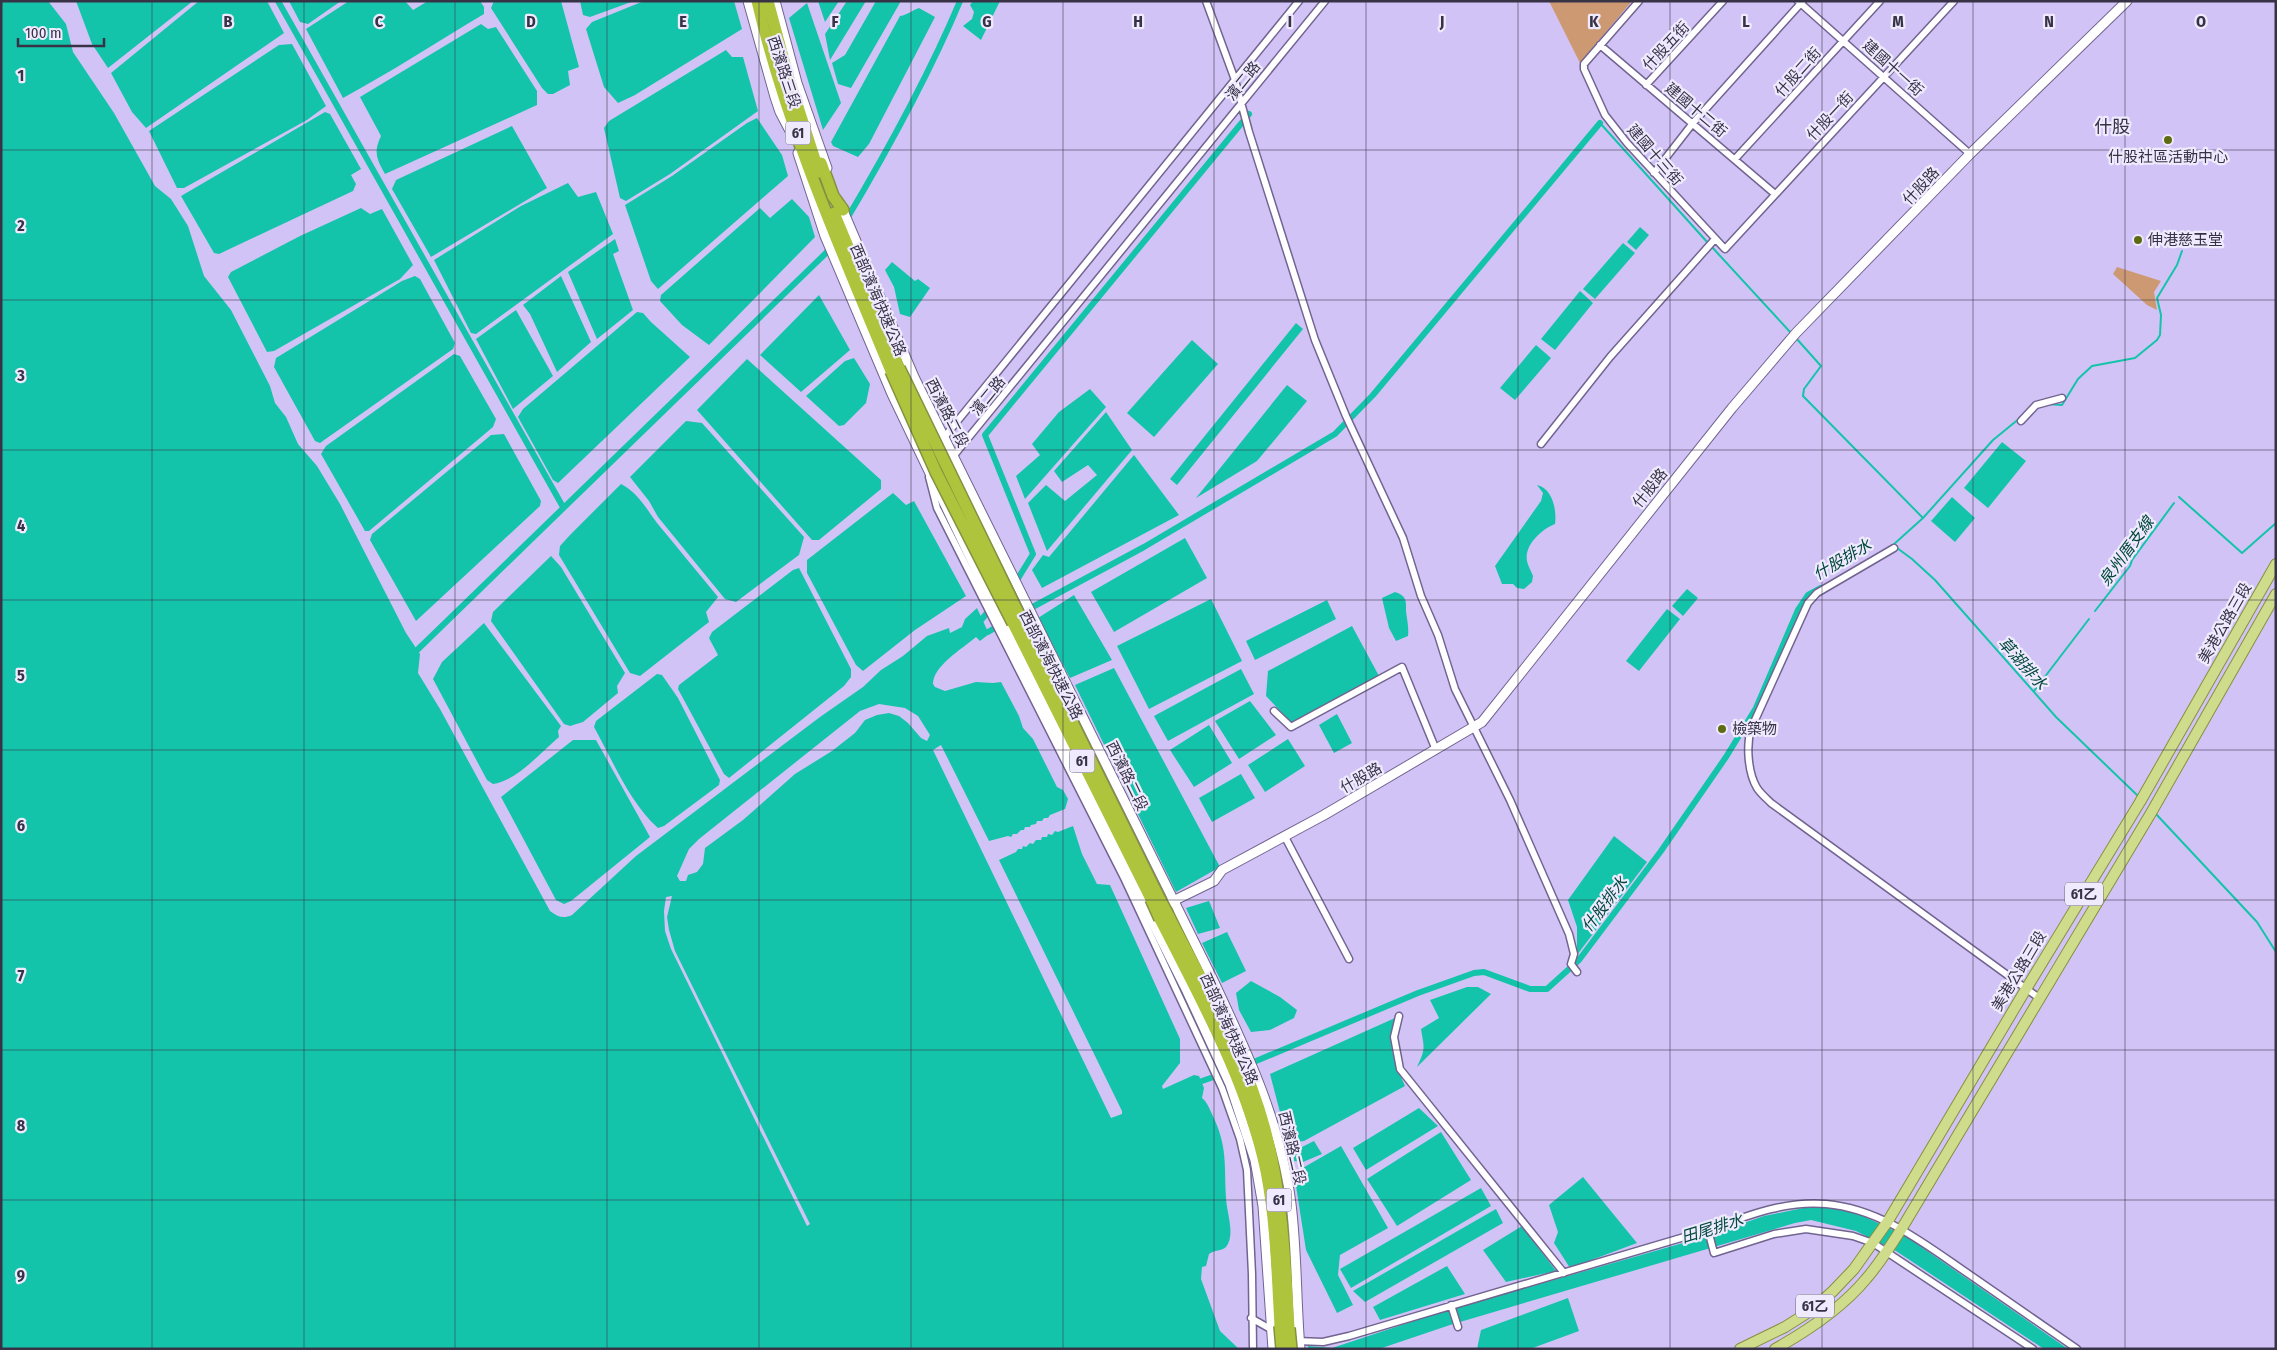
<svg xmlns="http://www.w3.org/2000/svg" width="2277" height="1350" viewBox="0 0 2277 1350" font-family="'Fira Sans Condensed','Noto Sans TC',sans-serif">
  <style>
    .green { fill: #cc9972 }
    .water { fill: #14c4aa }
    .pier { fill: #d2c3f6 }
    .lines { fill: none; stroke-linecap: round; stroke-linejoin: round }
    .stream { stroke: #14c4aa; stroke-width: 2 }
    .canal { stroke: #14c4aa; stroke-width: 6 }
    .street-casing { stroke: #726491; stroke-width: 9 }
    .secondary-casing { stroke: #726491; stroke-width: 11 }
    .primary-casing { stroke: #859140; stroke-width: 12 }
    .highway-casing { stroke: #859140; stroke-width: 14 }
    .street { stroke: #fff; stroke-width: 6 }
    .secondary { stroke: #fff; stroke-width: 9 }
    .primary { stroke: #cedc8b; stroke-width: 10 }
    .highway { stroke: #aec43d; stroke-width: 11 }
    .highway-bridge-casing { stroke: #859140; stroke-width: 14; stroke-linecap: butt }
    .highway-bridge { stroke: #aec43d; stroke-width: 11 }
    .grid { fill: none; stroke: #383246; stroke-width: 1; stroke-opacity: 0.55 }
    .poi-dot { fill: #5e6b13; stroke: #efeafe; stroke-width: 2 }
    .labels { text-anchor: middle; stroke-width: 4.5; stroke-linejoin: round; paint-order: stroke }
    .shield { fill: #efeafe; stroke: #6f697d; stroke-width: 1 }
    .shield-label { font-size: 14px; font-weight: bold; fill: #383246 }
    .street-label { font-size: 15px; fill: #383246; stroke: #efeafe }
    .poi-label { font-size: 15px; fill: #383246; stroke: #efeafe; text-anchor: start }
    .water-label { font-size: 16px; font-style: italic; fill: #00473c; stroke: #efeafe }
    .quarter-label { font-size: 18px; fill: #383246; stroke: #efeafe }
    .grid-label { font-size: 16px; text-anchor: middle; font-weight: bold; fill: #383246; stroke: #efeafe; stroke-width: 4.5; stroke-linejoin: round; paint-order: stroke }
  </style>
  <rect width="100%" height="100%" fill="#d2c3f6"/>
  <!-- green -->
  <path class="green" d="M1549 1H1632L1580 63Z
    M2117 267 2161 281 2154 292 2157 310 2147 305 2113 274Z"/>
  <!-- water -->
  <path class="water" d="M1 1H48L66 24 73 52 114 113 155 186 171 199 188 226 204 276 231 310 270 386 275 403 286 417 298 444 317 466 340 504 406 633 420 654 418 673 440 709 550 911C558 917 563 919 572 915L636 856 820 717 863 687 881 670 903 656 927 636 949 628 950 633 962 627 965 619 977 608 989 634 980 641 976 637C962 649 933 666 933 684L935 687 945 691 976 682 993 683 1001 682 1019 716 1023 728 1033 739 1057 787 1063 790 1068 799 1065 809 1050 815 1048 818H1044L1042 821H1037L1036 824 1031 825 1030 827H1025L1024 830H1021L1017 834H1013L1011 837 1008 836 989 841 941 745 933 750 1111 1118 1122 1114V1111L999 860 1016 852 1018 849H1022L1023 846 1026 847 1030 843 1033 844 1036 840H1041L1042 837H1047L1048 834 1052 835 1055 831 1058 832 1073 826 1082 854 1097 884 1110 885 1180 1039V1063L1162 1086 1163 1089 1194 1075 1199 1076 1204 1088 1202 1098C1207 1102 1209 1108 1212 1114 1228 1147 1224 1164 1226 1197 1226 1211 1236 1235 1226 1247 1222 1251 1214 1250 1209 1254L1206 1266 1202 1267 1201 1279 1220 1331 1239 1349H1Z
    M76 1H193L108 68 92 44Z
    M199 1H267L284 33 146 128 132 112 111 73Z
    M289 1H341L308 24 300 22Z
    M349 1H405L413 10 428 1H480L484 7V14C437 42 391 72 343 98L306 29Z
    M494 1H561L579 67 568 71 570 85 553 94H548L542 88 491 8Z
    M580 1H634L590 17 583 15Z
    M644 1H734L742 29 635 95 618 103 604 87 586 29 592 22Z
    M818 1H839L825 22Z
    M847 1H866L830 60 825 34Z
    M876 1H901L851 88 838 84 832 63 845 55Z
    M973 1H1000L981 40 963 26 972 19 974 12 970 5Z
    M807 3 841 103 823 130 789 18Z
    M919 8 935 17 869 144 858 157 833 146 831 142 900 16C908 15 912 10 919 8Z
    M481 24 488 29 496 27 537 91V105L385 174C377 160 373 152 381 136L360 97Z
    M292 44 326 106 307 120 184 188H177L149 131 279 45Z
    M726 50 732 57H743L758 111 670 174 626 201 620 198 604 128 609 121Z
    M325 112 330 114 361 169 351 175 356 184 353 191 219 254 214 253 181 196Z
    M757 118 782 155 788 176 658 289 651 281 625 205 672 176 747 123Z
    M512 126 547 188 431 257 392 189 396 180Z
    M568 183 578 197 596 192 613 234 476 334 471 333 434 260 521 206Z
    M792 199 809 217 815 237 709 345 682 325 660 301 661 295 760 208 770 218Z
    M361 208 370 214 382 209 413 265 400 279 274 351 267 352 228 277 231 272 300 236Z
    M1640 227 1649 235 1636 250 1627 242Z
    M615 239 619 251 613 254 633 310 597 339 568 272Z
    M1623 243 1635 253 1595 299 1583 289Z
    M892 262 915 281 918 279 930 288 910 317 900 314 894 287 885 270Z
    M415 276 420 279 455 343 453 349 320 443 315 441 274 367 276 358 402 281Z
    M561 276 591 342 557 372 530 314 523 305Z
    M1580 291 1593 303 1555 350 1541 339Z
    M819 295 850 350 801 392 760 355Z
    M516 310 553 376 513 409 476 339Z
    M637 312 643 313 651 322 690 357 558 483 553 480 518 417 523 409Z
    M1296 323 1303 329 1177 485 1170 479Z
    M1192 340 1218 364 1154 437 1127 413Z
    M1536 345 1551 358 1515 400 1500 388Z
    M454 354 460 356 496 419 493 427 369 531H365L321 454 326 446Z
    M854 358 870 384 866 403 844 425 839 426 806 396 845 361Z
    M747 359 881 480V489L819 540H812L697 410Z
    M1287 385 1307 401 1257 461 1196 498Z
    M1090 389 1106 407 1025 499 1016 476 1040 455 1032 444 1059 412Z
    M1106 412 1132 450 1047 551 1028 503 1046 485 1065 501 1097 475 1088 465 1062 482 1054 471Z
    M686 421 702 423 804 537 799 555 736 602 725 599 658 517 649 501 630 477Z
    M504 434 541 501 540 506 416 621 370 540 372 534 491 435Z
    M2002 442 2026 461 1988 508 1964 488Z
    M1134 455 1179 515 1042 588 1032 570 1043 555 1049 557Z
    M621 484C638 493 646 508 657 523 678 548 698 573 718 597L706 612 709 622 640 676 630 673 559 555 560 546 570 535Z
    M1537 485C1552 488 1557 509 1555 524 1542 529 1524 545 1527 561 1528 566 1531 571 1533 576L1532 582 1524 589 1517 588 1513 584H1502L1495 566 1541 501 1543 493Z
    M893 493 906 505 914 501 966 596 915 630 863 671 856 665 807 573V560Z
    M1952 497 1975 518 1955 542 1931 521Z
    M1185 538 1207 578 1114 632 1091 592Z
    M551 556 561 567 625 673 617 686 618 693 583 722 570 726 564 724 491 621 493 612Z
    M799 568 851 669V677L844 686 729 778 724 774 678 689 679 685 718 655 709 638 712 632 793 570Z
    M1687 589 1698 598 1683 616 1672 606Z
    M1395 592C1407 596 1406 601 1406 611 1407 620 1409 627 1408 636L1396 641 1389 628 1382 598Z
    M1074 595 1112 660 1070 678 1038 618Z
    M1211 599 1242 661 1149 709 1117 646Z
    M1327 600 1336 619 1255 660 1246 641Z
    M1667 609 1680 619 1639 671 1626 661Z
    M484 623 561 726 558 731 559 737C540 753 518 780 493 784L487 780 433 679 442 662Z
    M1352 626 1379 676 1292 723 1266 696 1268 671Z
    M1114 668 1220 867 1176 892 1075 685Z
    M1241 669 1254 694 1168 741 1154 716Z
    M657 674 662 675 678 698 720 780 719 785 664 826 658 828C629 802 613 761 594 727L596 721Z
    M1250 701 1276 735 1239 759 1215 721Z
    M1337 714 1352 743 1334 753 1319 725Z
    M1209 725 1232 763 1194 787 1170 750Z
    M1288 739 1305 766 1265 792 1248 765Z
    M573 740H596L650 837 571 901 564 904 556 900 501 797Z
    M1241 774 1255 798 1212 822 1199 798Z
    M1614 836 1647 862 1577 955V927L1568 900Z
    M1209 901 1220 928 1198 934 1186 908Z
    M1227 932 1246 971 1222 983 1202 943Z
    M1251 981 1280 997 1297 1010 1294 1018 1270 1030 1251 1032 1239 1010 1236 993Z
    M1467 987H1478L1491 994 1417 1067C1426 1048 1424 1048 1421 1029L1439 1018 1430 1000Z
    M1395 1018C1387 1047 1393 1059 1405 1086L1304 1141 1288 1143 1270 1074Z
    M1419 1108 1438 1126 1366 1170 1353 1148Z
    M1441 1132 1471 1180 1397 1226 1367 1179Z
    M1314 1141 1322 1154 1303 1162 1294 1161V1151Z
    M1341 1146 1388 1228 1340 1255 1338 1275 1353 1305 1337 1313 1306 1250 1294 1173Z
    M1583 1177 1637 1243 1570 1268 1554 1243 1558 1232 1549 1205Z
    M1481 1188 1491 1206 1351 1288 1340 1269Z
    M1825 1207 1857 1213 1907 1237 2068 1349H2044L1896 1251 1856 1231 1811 1220 1795 1223 1450 1325 1379 1349H1308V1346L1332 1348 1438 1313 1704 1237 1764 1216 1803 1208Z
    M1496 1209 1503 1223 1365 1302 1353 1291Z
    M1522 1226 1556 1271 1506 1282 1483 1250Z
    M1447 1266 1465 1294 1380 1320 1373 1307Z
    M1568 1298 1579 1331 1530 1349H1477L1481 1330Z"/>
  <!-- pier -->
  <path class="pier" d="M879 704 905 708 918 716 930 735 927 741 921 738 908 723 899 716 889 713 877 715 865 720 855 733 832 751 795 774 743 820 705 848 703 864 697 872 688 875 686 881H680L677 876 689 849 699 839 860 711Z
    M672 896 667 917 669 930 675 951 810 1224 807 1226 671 949 665 931 664 911 666 897Z"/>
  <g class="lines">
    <!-- stream -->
    <path class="stream" d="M1600 123 1708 243
      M1711 246 1791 333
      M1796 338 1821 366 1804 389 1803 396 1923 518
      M2047 404 2062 405 2078 379 2092 366 2135 358 2157 340 2160 335 2161 315 2157 298 2177 265 2182 251
      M2020 418 1993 440 1923 518 1893 545 1912 559 1935 580 2056 717 2137 795
      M2179 497 2242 553 2276 523
      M2095 611 2130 566 2132 560 2174 503
      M2034 691 2089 619
      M2156 814 2257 922 2276 952"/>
    <!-- canal -->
    <path class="canal" d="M278 1 563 507
      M845 222C886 153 929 75 960 1
      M1014 585 1033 554 985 435 1249 114
      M1027 610 1144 547 1335 434 1373 395 1600 123
      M982 619 991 608
      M988 632 1000 625
      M411 656 826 253 831 245
      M1249 1064 1418 993 1474 973 1484 972 1530 989H1547L1579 960 1661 851 1726 757 1756 708 1798 610 1808 595 1821 588
      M1202 1081 1228 1072"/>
    <defs>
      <path id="street" d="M1206 1 1235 80 1249 132 1315 340 1346 416 1403 538 1421 596 1438 635 1455 689 1510 800 1569 934 1574 954 1571 964 1577 972
        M1639 1 1584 64V69L1605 115 1627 143 1725 249 1954 1
        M1798 1 1970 154
        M1600 45 1775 194
        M1646 85 1723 1
        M1735 159 1880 1
        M1654 173 1693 123 1802 2
        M2021 421 2036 405 2062 398
        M942 440 1299 1
        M1541 444 1610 357 1715 239
        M951 459 1325 1
        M929 477 937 508 1125 880 1222 1088 1240 1139 1247 1170 1252 1274 1253 1349
        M1894 548 1817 593 1808 603 1751 729C1746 746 1748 773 1757 788 1761 794 1766 798 1771 803L2039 998
        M1274 711 1291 727 1402 667 1436 750
        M1285 837 1349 959
        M1399 1016 1394 1037 1400 1069 1564 1273
        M1708 1230 1714 1253 1774 1234 1806 1229 1853 1236 1873 1243 2033 1349
        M1451 1305 1458 1327
        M1251 1318 1274 1331
        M1297 1341 1323 1342 1349 1336 1708 1230C1744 1217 1785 1200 1826 1204 1883 1209 1927 1246 1973 1277 2008 1301 2042 1325 2077 1349"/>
      <path id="secondary" d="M748 1 775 97 780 112 790 131
        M775 1 797 83 827 168
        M798 153 825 236 892 394 985 588 1187 991 1230 1084 1255 1160 1263 1206 1273 1349
        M841 206 914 377 1212 978C1246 1050 1281 1123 1291 1204 1297 1252 1296 1301 1300 1349
        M1169 903 1214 881 1222 870 1324 815 1482 722 1732 408 1796 333 1970 154 2127 1"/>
      <path id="primary" d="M1740 1349 1785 1327 1812 1310 1833 1291 1854 1269 1888 1221 2026 989 2140 802 2276 564
        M1775 1349C1809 1330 1842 1308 1866 1279 1880 1263 1891 1245 1902 1228L2151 813 2276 594"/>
      <path id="highway" d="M757 1C787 129 841 250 891 371
        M768 1 789 79 819 172
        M821 163 833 196 843 210
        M834 213 899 368
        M1021 619 1157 894
        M1013 623 1151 899
        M1168 915C1203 984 1245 1054 1265 1129 1282 1194 1285 1261 1289 1328
        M1160 919C1201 1000 1247 1081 1266 1171 1276 1222 1277 1274 1280 1326"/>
    </defs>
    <!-- street casing -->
    <use href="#street" class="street-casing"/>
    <!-- secondary casing -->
    <use href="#secondary" class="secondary-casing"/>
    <!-- primary casing -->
    <use href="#primary" class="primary-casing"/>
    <!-- highway casing -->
    <use href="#highway" class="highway-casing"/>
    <!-- street -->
    <use href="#street" class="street"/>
    <!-- secondary -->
    <use href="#secondary" class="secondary"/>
    <!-- primary -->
    <use href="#primary" class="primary"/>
    <!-- highway -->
    <use href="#highway" class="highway"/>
    <defs>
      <path id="highway-bridge" d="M899 368 1021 619
        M891 371 936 472 1013 623
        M1157 894 1168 915
        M1151 899 1160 919
        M1280 1326 1282 1349
        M1289 1328 1291 1349"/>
    </defs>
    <!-- highway-bridge casing -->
    <use href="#highway-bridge" class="highway-bridge-casing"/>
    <!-- highway-bridge -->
    <use href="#highway-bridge" class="highway-bridge"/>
  </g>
  <!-- grid -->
  <path class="grid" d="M152 1V1349M304 1V1349M455 1V1349M607 1V1349M759 1V1349M911 1V1349M1063 1V1349M1214 1V1349M1366 1V1349M1518 1V1349M1670 1V1349M1822 1V1349M1973 1V1349M2125 1V1349M1 150H2276M1 300H2276M1 450H2276M1 600H2276M1 750H2276M1 900H2276M1 1050H2276M1 1200H2276"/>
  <!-- markers -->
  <g class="poi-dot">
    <circle cx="2168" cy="140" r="5"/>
    <circle cx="2138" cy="240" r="5"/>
    <circle cx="1722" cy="729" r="5"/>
  </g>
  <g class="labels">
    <!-- shield labels -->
    <g class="shield">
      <rect x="785.5" y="121.5" width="25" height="23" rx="4"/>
      <rect x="1069.5" y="749.5" width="25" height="23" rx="4"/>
      <rect x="2065" y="882.5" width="38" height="23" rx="4"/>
      <rect x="1266.5" y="1188.5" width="25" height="23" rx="4"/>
      <rect x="1796" y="1294.5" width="38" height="23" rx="4"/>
    </g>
    <g class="shield-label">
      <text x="798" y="138">61</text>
      <text x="1082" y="766">61</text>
      <text x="2084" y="899">61乙</text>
      <text x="1279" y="1205">61</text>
      <text x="1815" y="1311">61乙</text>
    </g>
    <!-- street labels -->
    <g class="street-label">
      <text transform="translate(1666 46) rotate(-47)" y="5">什股五街</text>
      <text transform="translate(1893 68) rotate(42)" y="5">建國十一街</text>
      <text transform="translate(784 72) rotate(72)" y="5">西濱路三段</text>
      <text transform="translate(1798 72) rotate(-48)" y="5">什股二街</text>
      <text transform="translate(1243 81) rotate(-51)" y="5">濱二路</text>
      <text transform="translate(1696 110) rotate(40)" y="5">建國十二街</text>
      <text transform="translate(1830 116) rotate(-47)" y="5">什股一街</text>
      <text transform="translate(1655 155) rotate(49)" y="5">建國十三街</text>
      <text transform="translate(1921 186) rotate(-47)" y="5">什股路</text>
      <text transform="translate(878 300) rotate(67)" y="5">西部濱海快速公路</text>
      <text transform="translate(988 396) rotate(-51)" y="5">濱二路</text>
      <text transform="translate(947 413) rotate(63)" y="5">西濱路二段</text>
      <text transform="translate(1650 488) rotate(-51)" y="5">什股路</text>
      <text transform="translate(2225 623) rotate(-60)" y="5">美港公路三段</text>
      <text transform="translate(1051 665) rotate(63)" y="5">西部濱海快速公路</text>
      <text transform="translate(1127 776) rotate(64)" y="5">西濱路二段</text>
      <text transform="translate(1361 778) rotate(-30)" y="5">什股路</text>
      <text transform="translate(2019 971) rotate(-59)" y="5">美港公路三段</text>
      <text transform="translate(1229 1029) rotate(66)" y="5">西部濱海快速公路</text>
      <text transform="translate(1292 1148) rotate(77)" y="5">西濱路二段</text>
    </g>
    <!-- poi labels -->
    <g class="poi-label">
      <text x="2168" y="162" text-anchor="middle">什股社區活動中心</text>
      <text x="2148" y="245">伸港慈玉堂</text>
      <text x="1732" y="734">檢築物</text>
    </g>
    <!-- water labels -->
    <g class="water-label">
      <text transform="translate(2126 551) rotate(-54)" y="6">泉州厝支線</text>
      <text transform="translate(1842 559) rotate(-30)" y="6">什股排水</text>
      <text transform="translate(2023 663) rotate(48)" y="6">草湖排水</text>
      <text transform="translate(1604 904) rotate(-53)" y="6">什股排水</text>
      <text transform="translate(1712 1228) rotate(-17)" y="6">田尾排水</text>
    </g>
    <!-- quarter labels -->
    <g class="quarter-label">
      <text x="2112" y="133">什股</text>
    </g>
  </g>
  <g class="grid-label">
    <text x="228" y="27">B</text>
    <text x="379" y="27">C</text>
    <text x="531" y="27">D</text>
    <text x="683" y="27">E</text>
    <text x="835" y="27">F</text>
    <text x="987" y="27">G</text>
    <text x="1138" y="27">H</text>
    <text x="1290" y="27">I</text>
    <text x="1442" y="27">J</text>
    <text x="1594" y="27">K</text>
    <text x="1746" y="27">L</text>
    <text x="1898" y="27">M</text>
    <text x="2049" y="27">N</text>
    <text x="2201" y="27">O</text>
    <text x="21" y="81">1</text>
    <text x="21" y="231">2</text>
    <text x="21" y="381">3</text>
    <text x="21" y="531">4</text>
    <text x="21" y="681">5</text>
    <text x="21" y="831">6</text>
    <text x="21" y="981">7</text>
    <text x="21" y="1131">8</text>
    <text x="21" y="1281">9</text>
  </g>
  <!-- border -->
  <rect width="2277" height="1350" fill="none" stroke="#383246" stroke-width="5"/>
  <!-- scale -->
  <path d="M18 38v8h86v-8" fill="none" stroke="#383246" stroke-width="2.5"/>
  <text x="25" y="38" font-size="15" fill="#383246" stroke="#efeafe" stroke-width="4" paint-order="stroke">100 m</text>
</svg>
